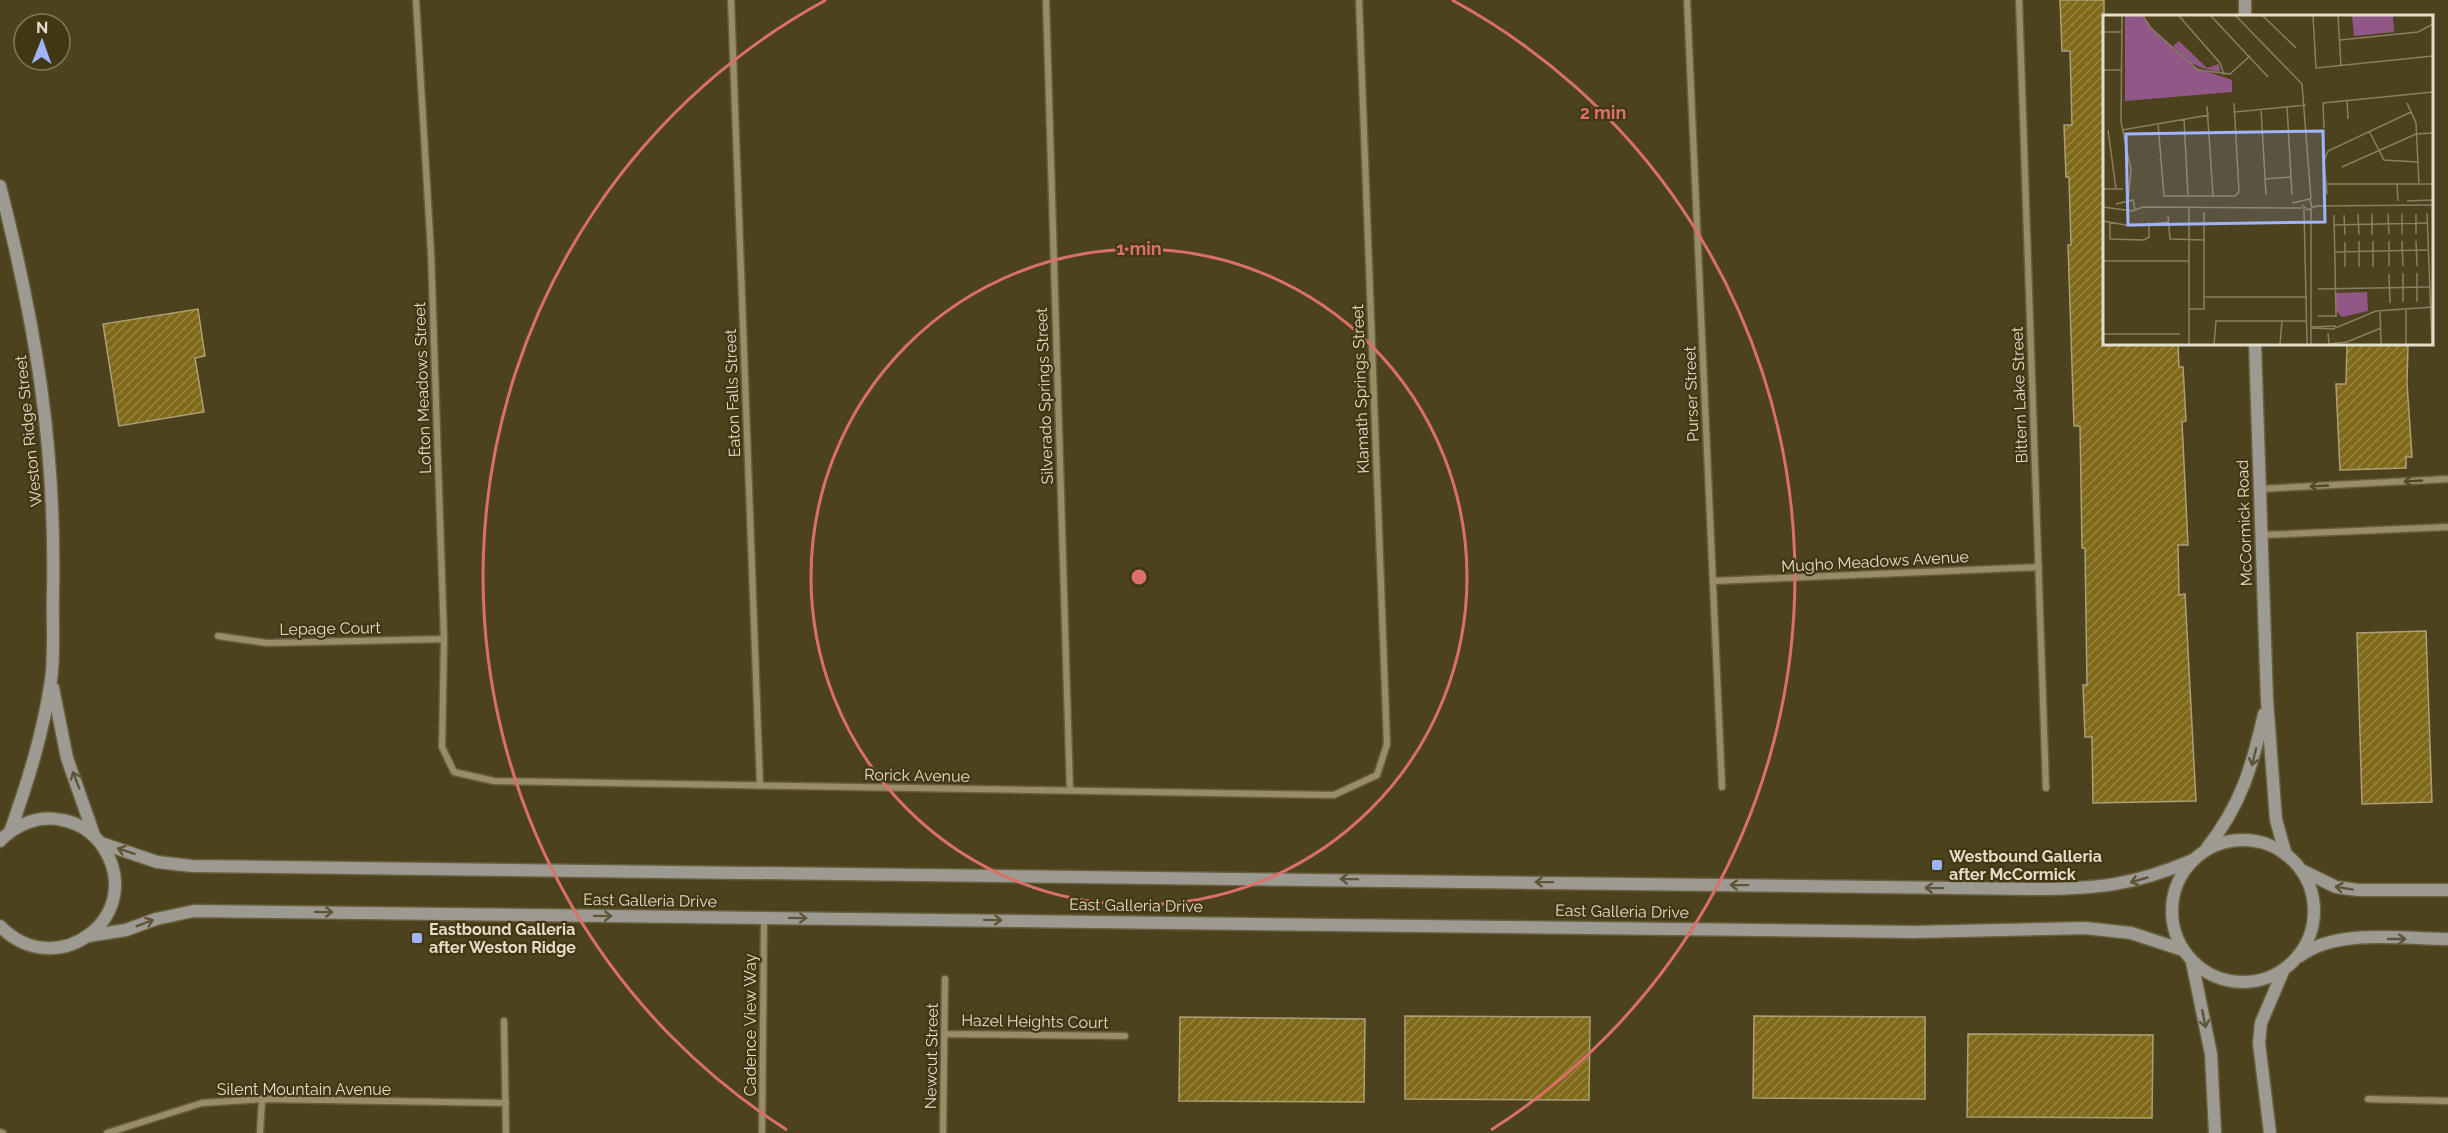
<svg xmlns="http://www.w3.org/2000/svg" width="2448" height="1133" viewBox="0 0 2448 1133" font-family="Raleway,sans-serif">
  <style>
    .building { fill: url(#building-hatch); stroke: #aca079; stroke-width: 1.5 }
    .lines { fill: none; stroke-linecap: round; stroke-linejoin: round }
    .street-casing { stroke: #675e3e; stroke-width: 9 }
    .secondary-casing { stroke: #675e3e; stroke-width: 15 }
    .street { stroke: #988d66; stroke-width: 6 }
    .secondary { stroke: #9d9a92; stroke-width: 12 }
    .oneway { stroke: #534824 }
    .oneway2 { stroke: #5d5539 }
    .ring { fill: none; stroke: #db7068; stroke-width: 3 }
    .poi-dot { fill: #a0b3fd; stroke: #423713; stroke-width: 2 }
    .labels { text-anchor: middle; stroke-width: 4.5; stroke-linejoin: round; paint-order: stroke }
    .street-label { font-size: 16px; fill: #e3ddc9; stroke: #423713 }
    .poi-label { font-size: 16px; font-weight: bold; fill: #e3ddc9; stroke: #423713; text-anchor: start }
    .inset-road { fill: none; stroke: #898062; stroke-width: 1.5 }
    .view { fill: #a0b3fd; fill-opacity: 0.15; stroke: #a0b3fd; stroke-width: 3 }
    .inset-edge { fill: none; stroke: #e3ddc9; stroke-width: 3 }
    .centre { fill: #db7068; stroke: #423713; stroke-width: 3 }
    .ring-label { font-size: 18px; text-anchor: middle; font-weight: bold; fill: #db7068; stroke: #423713; stroke-width: 4.5; stroke-linejoin: round; paint-order: stroke }
  </style>
  <defs>
    <pattern id="building-hatch" width="6" height="6" patternUnits="userSpaceOnUse" patternTransform="scale(1.5)"><rect width="6" height="6" fill="#7f6918"/><path d="M-1 1l2-2M0 6l6-6M5 7l2-2" fill="none" stroke="#978543"/></pattern>
  </defs>
  <rect width="100%" height="100%" fill="#4d421e"/>
  <!-- building -->
  <path class="building" d="M2060 0H2104V344H2178L2179 367H2183L2186 421 2182 422 2188 545H2178L2179 595 2185 594 2196 801 2093 803 2092 737H2085L2083 685H2087L2085 548H2082L2080 426H2074L2068 245H2071L2069 177H2066L2064 125H2072L2070 51H2062Z
    M198 309 205 356 195 358 204 412 119 426 103 324Z
    M2347 344H2408L2407 383 2412 457H2406V468L2340 470 2336 384H2346Z
    M2426 631 2432 802 2362 804 2357 633Z
    M1405 1016 1590 1017 1589 1100 1405 1099Z
    M1754 1016 1925 1017V1099L1753 1098Z
    M1180 1017 1365 1019 1364 1102 1179 1101Z
    M1968 1034 2153 1035 2152 1118 1967 1117Z"/>
  <g class="lines">
    <defs>
      <path id="street" d="M416 0 431 253 444 639 442 747 454 772 494 781 1334 795 1377 775 1387 744 1359 0
        M731 0 760 786
        M1046 0 1070 791
        M1687 0 1722 787
        M2019 0 2046 788
        M2260 489 2448 479
        M2262 535 2448 527
        M1713 581 2039 567
        M218 636 267 643 444 639
        M504 1021 506 1133
        M944 1034 1125 1036
        M2368 1099 2448 1101
        M0 1132 3 1133
        M107 1133 202 1103 262 1099 506 1103
        M260 1133 262 1099
        M762 1133 764 918
        M943 1133 945 979"/>
      <path id="secondary" d="M2245 0V16
        M0 186C36 327 56 447 53 593 52 622 55 652 51 680 43 734 28 781 10 832
        M2255 344 2267 700 2276 820 2286 855
        M53 688 67 758 94 835
        M2172 911a71 71 0 1 1 142 0a71 71 0 1 1-142 0Z
        M0 841C16 824 39 815 62 820 79 823 94 833 103 847 148 915 57 985 0 926
        M101 843 157 862 192 866 2034 889C2097 889 2135 885 2193 860
        M2207 848C2241 805 2252 767 2264 714
        M2301 870 2336 887 2358 890H2448
        M88 936 126 930 156 919 194 911 1914 932 2085 928 2131 933 2183 950
        M2300 956C2337 928 2404 939 2448 939
        M2192 962 2211 1054 2215 1133
        M2270 1133 2259 1043 2261 1023 2284 969"/>
    </defs>
    <!-- street casing -->
    <use href="#street" class="street-casing"/>
    <!-- secondary casing -->
    <use href="#secondary" class="secondary-casing"/>
    <!-- street -->
    <use href="#street" class="street"/>
    <!-- secondary -->
    <use href="#secondary" class="secondary"/>
  </g>
  <!-- one-way arrows -->
  <defs><path id="oneway-shaft" d="M-6 0H5M1.5-3L5.5 0L1.5 3" fill="none" stroke-width="1.6" stroke-linecap="round" stroke-linejoin="round" transform="scale(1.5)"/></defs>
  <g class="oneway">
    <use href="#oneway-shaft" transform="translate(2413 481) rotate(177)"/>
    <use href="#oneway-shaft" transform="translate(2319 486) rotate(177)"/>
  </g>
  <g class="oneway2">
    <use href="#oneway-shaft" transform="translate(2254 757) rotate(104)"/>
    <use href="#oneway-shaft" transform="translate(76 780) rotate(-111)"/>
    <use href="#oneway-shaft" transform="translate(126 851) rotate(-162)"/>
    <use href="#oneway-shaft" transform="translate(1349 879) rotate(-179)"/>
    <use href="#oneway-shaft" transform="translate(2139 880) rotate(164)"/>
    <use href="#oneway-shaft" transform="translate(1544 882) rotate(-179)"/>
    <use href="#oneway-shaft" transform="translate(1739 885) rotate(-179)"/>
    <use href="#oneway-shaft" transform="translate(1934 888) rotate(-179)"/>
    <use href="#oneway-shaft" transform="translate(2344 888) rotate(-170)"/>
    <use href="#oneway-shaft" transform="translate(324 912) rotate(1)"/>
    <use href="#oneway-shaft" transform="translate(603 916) rotate(1)"/>
    <use href="#oneway-shaft" transform="translate(798 918) rotate(1)"/>
    <use href="#oneway-shaft" transform="translate(993 920) rotate(1)"/>
    <use href="#oneway-shaft" transform="translate(145 923) rotate(-21)"/>
    <use href="#oneway-shaft" transform="translate(2397 939)"/>
    <use href="#oneway-shaft" transform="translate(2204 1019) rotate(79)"/>
  </g>
  <!-- distance rings -->
  <g class="ring">
    <circle cx="1139" cy="577" r="328"/>
    <path d="M787 1130A656 656 0 0 1 826 0M1452 0A656 656 0 0 1 1491 1130"/>
  </g>
  <!-- markers -->
  <g class="poi-dot">
    <rect x="1931" y="859" width="12" height="12" rx="3"/>
    <rect x="411" y="932" width="12" height="12" rx="3"/>
  </g>
  <g class="labels">
    <!-- street labels -->
    <g class="street-label">
      <text transform="translate(422 388) rotate(-92)" y="6">Lofton Meadows Street</text>
      <text transform="translate(1360 389) rotate(-92)" y="6">Klamath Springs Street</text>
      <text transform="translate(732 393) rotate(-92)" y="6">Eaton Falls Street</text>
      <text transform="translate(1691 394) rotate(-92)" y="6">Purser Street</text>
      <text transform="translate(2019 395) rotate(-92)" y="6">Bittern Lake Street</text>
      <text transform="translate(1044 396) rotate(-92)" y="6">Silverado Springs Street</text>
      <text transform="translate(28 431) rotate(-96)" y="6">Weston Ridge Street</text>
      <text transform="translate(2244 523) rotate(-92)" y="6">McCormick Road</text>
      <text transform="translate(1875 561) rotate(-3)" y="6">Mugho Meadows Avenue</text>
      <text transform="translate(330 628) rotate(-1)" y="6">Lepage Court</text>
      <text transform="translate(917 775) rotate(1)" y="6">Rorick Avenue</text>
      <text transform="translate(650 900) rotate(1)" y="6">East Galleria Drive</text>
      <text transform="translate(1136 905) rotate(1)" y="6">East Galleria Drive</text>
      <text transform="translate(1622 911) rotate(1)" y="6">East Galleria Drive</text>
      <text transform="translate(1035 1021) rotate(1)" y="6">Hazel Heights Court</text>
      <text transform="translate(750 1025) rotate(-90)" y="6">Cadence View Way</text>
      <text transform="translate(931 1056) rotate(-89)" y="6">Newcut Street</text>
      <text x="304" y="1095">Silent Mountain Avenue</text>
    </g>
    <!-- poi labels -->
    <g class="poi-label">
      <text x="1949" y="862">Westbound Galleria<tspan x="1949" dy="18">after McCormick</tspan></text>
      <text x="429" y="935">Eastbound Galleria<tspan x="429" dy="18">after Weston Ridge</tspan></text>
    </g>
  </g>
  <!-- overview -->
  <g transform="translate(2103 15)">
    <rect width="330" height="330" fill="#4d421e"/>
    <path d="M22 1H40L48 13 91 52 129 65V77L22 86ZM249 1H290L291 17 251 21ZM76 26 104 53 116 49 117 57 102 54 88 48 70 31ZM264 277 265 296 239 302 233 296V278Z" fill="#905787"/>
    <path d="M29 26 48 34 52 50 29 48ZM52 54 43 74 29 77V55Z" fill="#905787"/>
    <path class="inset-road" d="M19 1 18 107 28 155 25 186M40 1 48 13 95 55 127 59 147 41M76 1 117 48 121 60M108 1 165 62M133 1 199 69 208 184M160 1 193 33M210 1 213 53 330 41M235 1 238 51M0 17H19M237 25 315 17 330 9M0 55H19M244 86 245 104M304 88 313 108 316 168M104 91 110 181M184 92 189 180M158 94 163 180M132 97 203 90M81 104 85 181M55 108 61 181H132L136 177 131 88M221 113 220 88 330 77M5 115 13 174M19 115 106 100M266 116 281 145 315 147M239 152 313 119 330 118M162 164 188 162M294 168 295 186M223 169H330M0 174H20M224 179 221 146 225 136 308 97M304 186 330 185M189 188 207 184 209 193M13 189 30 185 32 194M199 190 205 195 213 191 330 190M0 192 29 196 40 192 200 193M86 192V329M201 194 204 329M324 198 329 329M255 199 256 220M269 199V220M285 199 286 219M299 199V219M313 199V219M241 200 242 220M65 201 67 224 101 225M0 206 28 211 65 207M7 207V224L41 225 46 222V207M231 210 324 208M256 226V252M270 226V252M286 226V251M299 226 300 251M313 226 314 251M242 227V252M231 237 324 235M0 246H86M300 258V287M314 258V287M286 259 287 288M215 274 326 272M101 282H204M86 294H101V197M277 295 278 329M303 295V329M215 301H233L231 200M209 312 233 311M209 313 230 314 273 296 330 292M225 318 226 329 244 327 278 313M0 319H77M111 329 113 306H204M177 329 179 306M208 329V194"/>
    <path class="view" d="M220 116 222 207 25 210 23 119Z"/>
    <rect width="330" height="330" class="inset-edge"/>
  </g>
  <circle cx="1139" cy="577" r="9" class="centre"/>
  <g class="ring-label">
    <text x="1603" y="119">2 min</text>
    <text x="1139" y="255">1 min</text>
  </g>
  <!-- north arrow -->
  <g transform="translate(42 42) rotate(1)"><circle r="28" fill="#423713" stroke="#82795c" stroke-width="1.5"/>
  <path d="M0-4.5L10 22L0 15L-10 22Z" fill="#a0b3fd"/>
  <text y="-9" font-size="16" font-weight="bold" text-anchor="middle" fill="#e3ddc9">N</text>
  </g>
</svg>
